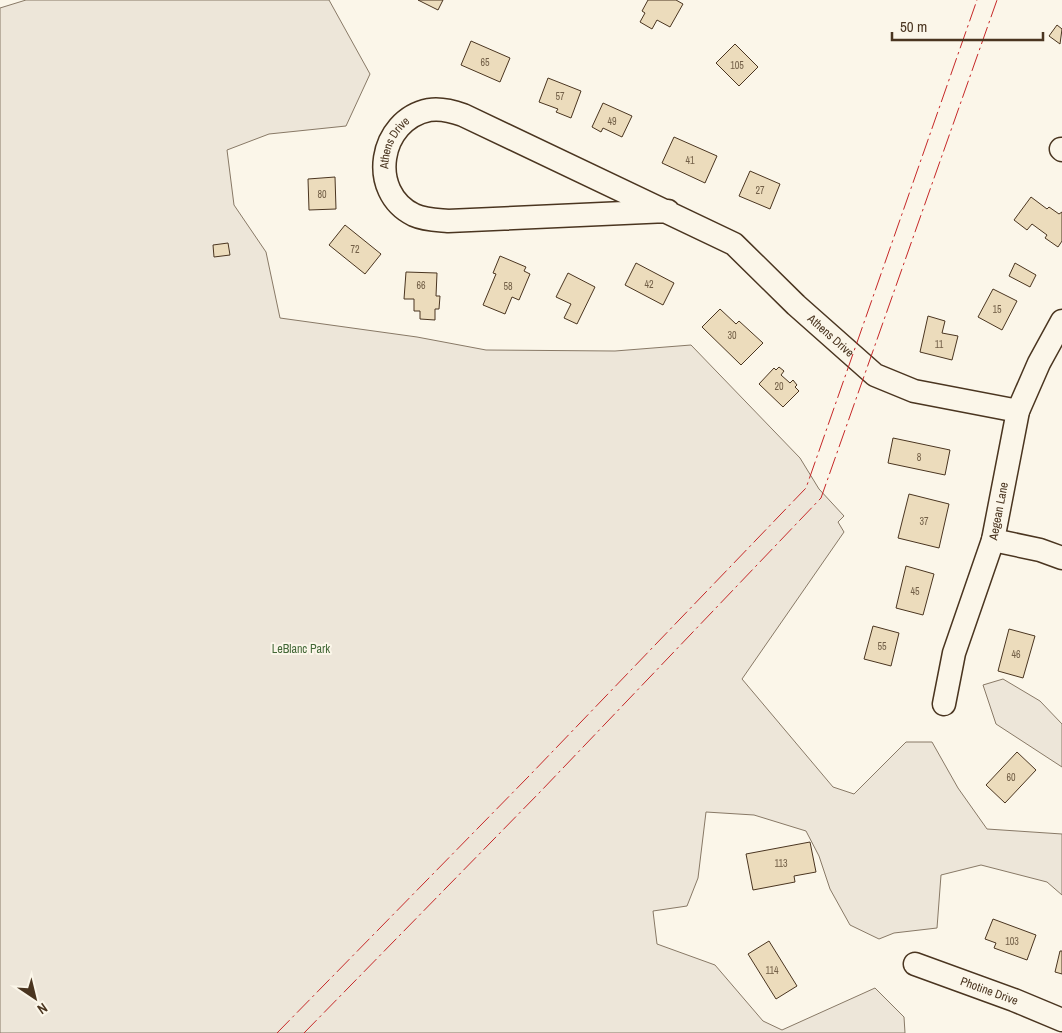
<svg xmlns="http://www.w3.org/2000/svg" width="1062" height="1033" viewBox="0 0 1062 1033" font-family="'Archivo Narrow',sans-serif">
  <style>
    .green { fill: #ede6d9; stroke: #887966 }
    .building { fill: #ecdcbc; stroke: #4a3520 }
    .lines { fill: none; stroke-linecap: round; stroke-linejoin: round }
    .minor-casing { stroke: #4a3520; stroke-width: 25 }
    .minor { stroke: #fbf6e9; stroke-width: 22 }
    .power { stroke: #c62828; stroke-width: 1; stroke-dasharray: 18 4 2.5 4; stroke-linecap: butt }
    .labels { text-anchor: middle; stroke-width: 4; stroke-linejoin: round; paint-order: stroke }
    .number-label { font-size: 10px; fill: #725f47 }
    .street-label { font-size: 12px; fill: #4a3520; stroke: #fbf6e9 }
    .park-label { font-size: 12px; fill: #436837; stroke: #fbf6e9 }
  </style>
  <rect width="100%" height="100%" fill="#fbf6e9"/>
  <!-- green -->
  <path class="green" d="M26 0H329L370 74 346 126 269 134 227 150 234 205 266 252 280 318 417 337 486 350 615 351 691 345 800 458 819 489 844 516 838 522 844 532 742 679 833 787 854 794 906 742H932L958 788 987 829 1062 834V895L1047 882 981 865 941 875 937 928 894 933 879 939 850 925 830 889 819 856 806 831 754 815 706 812 698 878 687 906 653 911 657 944 715 965 763 1021 782 1030 875 988 904 1017 905 1033H0V8Z
    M1003 679 1040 701 1062 724V767L996 724 983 685Z"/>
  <!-- building -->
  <path class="building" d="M418 0H443L438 10Z
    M648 0H676L683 4 670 27 657 20 652 29 640 22 645 13 642 11Z
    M1057 25 1062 29 1060 44 1049 36Z
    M471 41 510 58 500 82 461 65Z
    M735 44 758 67 739 86 716 63Z
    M548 78 581 91 571 118 556 112 558 109 539 102Z
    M603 103 632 116 622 137 603 128 601 132 592 127Z
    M674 137 717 156 705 183 662 163Z
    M750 171 780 184 770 209 739 196Z
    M335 177 336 209 309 210 308 179Z
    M1031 197 1047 209 1049 207 1059 214 1062 212V241L1058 247 1045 238 1047 235 1032 224 1027 230 1014 220Z
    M345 225 381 254 365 274 329 245Z
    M228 243 230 255 214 257 213 245Z
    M500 256 526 267 524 271 530 274 519 300 512 297 505 314 483 305 496 274 493 273Z
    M636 263 674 283 663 305 625 285Z
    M1015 263 1036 275 1030 287 1009 276Z
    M406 272 437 273 436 296H440L439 309H435V320L420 319V311H414V299H404Z
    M568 273 595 287 577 324 564 318 571 304 556 297Z
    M993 289 1017 301 1002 330 978 317Z
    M720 309 736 324 739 321 763 343 741 365 702 327Z
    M928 316 945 321 942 333 958 336 952 360 920 352Z
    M779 367 784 371 781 375 790 383 793 380 797 385 795 387 799 391 783 407 759 384 774 368 776 370Z
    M893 438 950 450 945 475 888 463Z
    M909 494 949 504 939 548 898 538Z
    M906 566 934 574 923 615 896 608Z
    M873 626 899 633 891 666 864 659Z
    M1009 629 1035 636 1023 678 998 671Z
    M1017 752 1036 770 1005 803 986 785Z
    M810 842 816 872 794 876 795 882 753 890 746 854Z
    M993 919 1036 935 1027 960 994 948 996 943 985 939Z
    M769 941 797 986 776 999 748 954Z
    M1060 951H1062V974L1055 972Z"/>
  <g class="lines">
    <defs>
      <g id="minor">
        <path d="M1061 149 1062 150"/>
        <path id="s1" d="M668 211 448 221C437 220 425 220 414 215 367 192 379 120 429 110 441 108 452 111 463 115L734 244 796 305 875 375 914 391 1018 411"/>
        <path d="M993 540 1040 550 1062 558"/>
        <path id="s2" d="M944 704 954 653 993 540 1018 411 1039 363 1062 321"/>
        <path id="s3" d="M915 964 1014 1000 1062 1020"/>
      </g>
    </defs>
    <!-- minor casing -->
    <use href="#minor" class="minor-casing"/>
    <!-- minor -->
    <use href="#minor" class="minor"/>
    <!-- power -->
    <path class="power" d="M277 1033 530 775 806 488 977 0
      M304 1033 541 791 821 498 997 0"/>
  </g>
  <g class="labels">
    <!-- number labels -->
    <g class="number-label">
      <text x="485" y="66">65</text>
      <text x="737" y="69">105</text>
      <text x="560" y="100">57</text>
      <text x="612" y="125">49</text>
      <text x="690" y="164">41</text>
      <text x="760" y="194">27</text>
      <text x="322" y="198">80</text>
      <text x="355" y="253">72</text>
      <text x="649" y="288">42</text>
      <text x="421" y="289">66</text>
      <text x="508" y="290">58</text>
      <text x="997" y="313">15</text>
      <text x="732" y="339">30</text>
      <text x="939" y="348">11</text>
      <text x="779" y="390">20</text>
      <text x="919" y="461">8</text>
      <text x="924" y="525">37</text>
      <text x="915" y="595">45</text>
      <text x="882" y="650">55</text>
      <text x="1016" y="658">46</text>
      <text x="1011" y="781">60</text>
      <text x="781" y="867">113</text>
      <text x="1012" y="945">103</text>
      <text x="772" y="974">114</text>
    </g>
    <!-- street labels -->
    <g class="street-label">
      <text dy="4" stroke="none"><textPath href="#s1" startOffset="341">Athens Drive</textPath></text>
      <text dy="4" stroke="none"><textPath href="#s1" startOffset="861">Athens Drive</textPath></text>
      <text dy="4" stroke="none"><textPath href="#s2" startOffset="201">Aegean Lane</textPath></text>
      <text dy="4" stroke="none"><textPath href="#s3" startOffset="79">Photine Drive</textPath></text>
    </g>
    <!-- park labels -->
    <g class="park-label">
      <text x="301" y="653">LeBlanc Park</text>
    </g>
  </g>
  <!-- north arrow -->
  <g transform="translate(35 998) rotate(145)" stroke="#fbf6e9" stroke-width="4" paint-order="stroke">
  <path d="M0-4L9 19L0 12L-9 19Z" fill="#4a3520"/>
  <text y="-8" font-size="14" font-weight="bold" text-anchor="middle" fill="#4a3520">N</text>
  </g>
  <!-- scale -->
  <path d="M892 32v8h151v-8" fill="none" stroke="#4a3520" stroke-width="2.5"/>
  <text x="900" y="32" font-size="15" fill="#4a3520" stroke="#fbf6e9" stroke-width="4" paint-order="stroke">50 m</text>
</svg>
